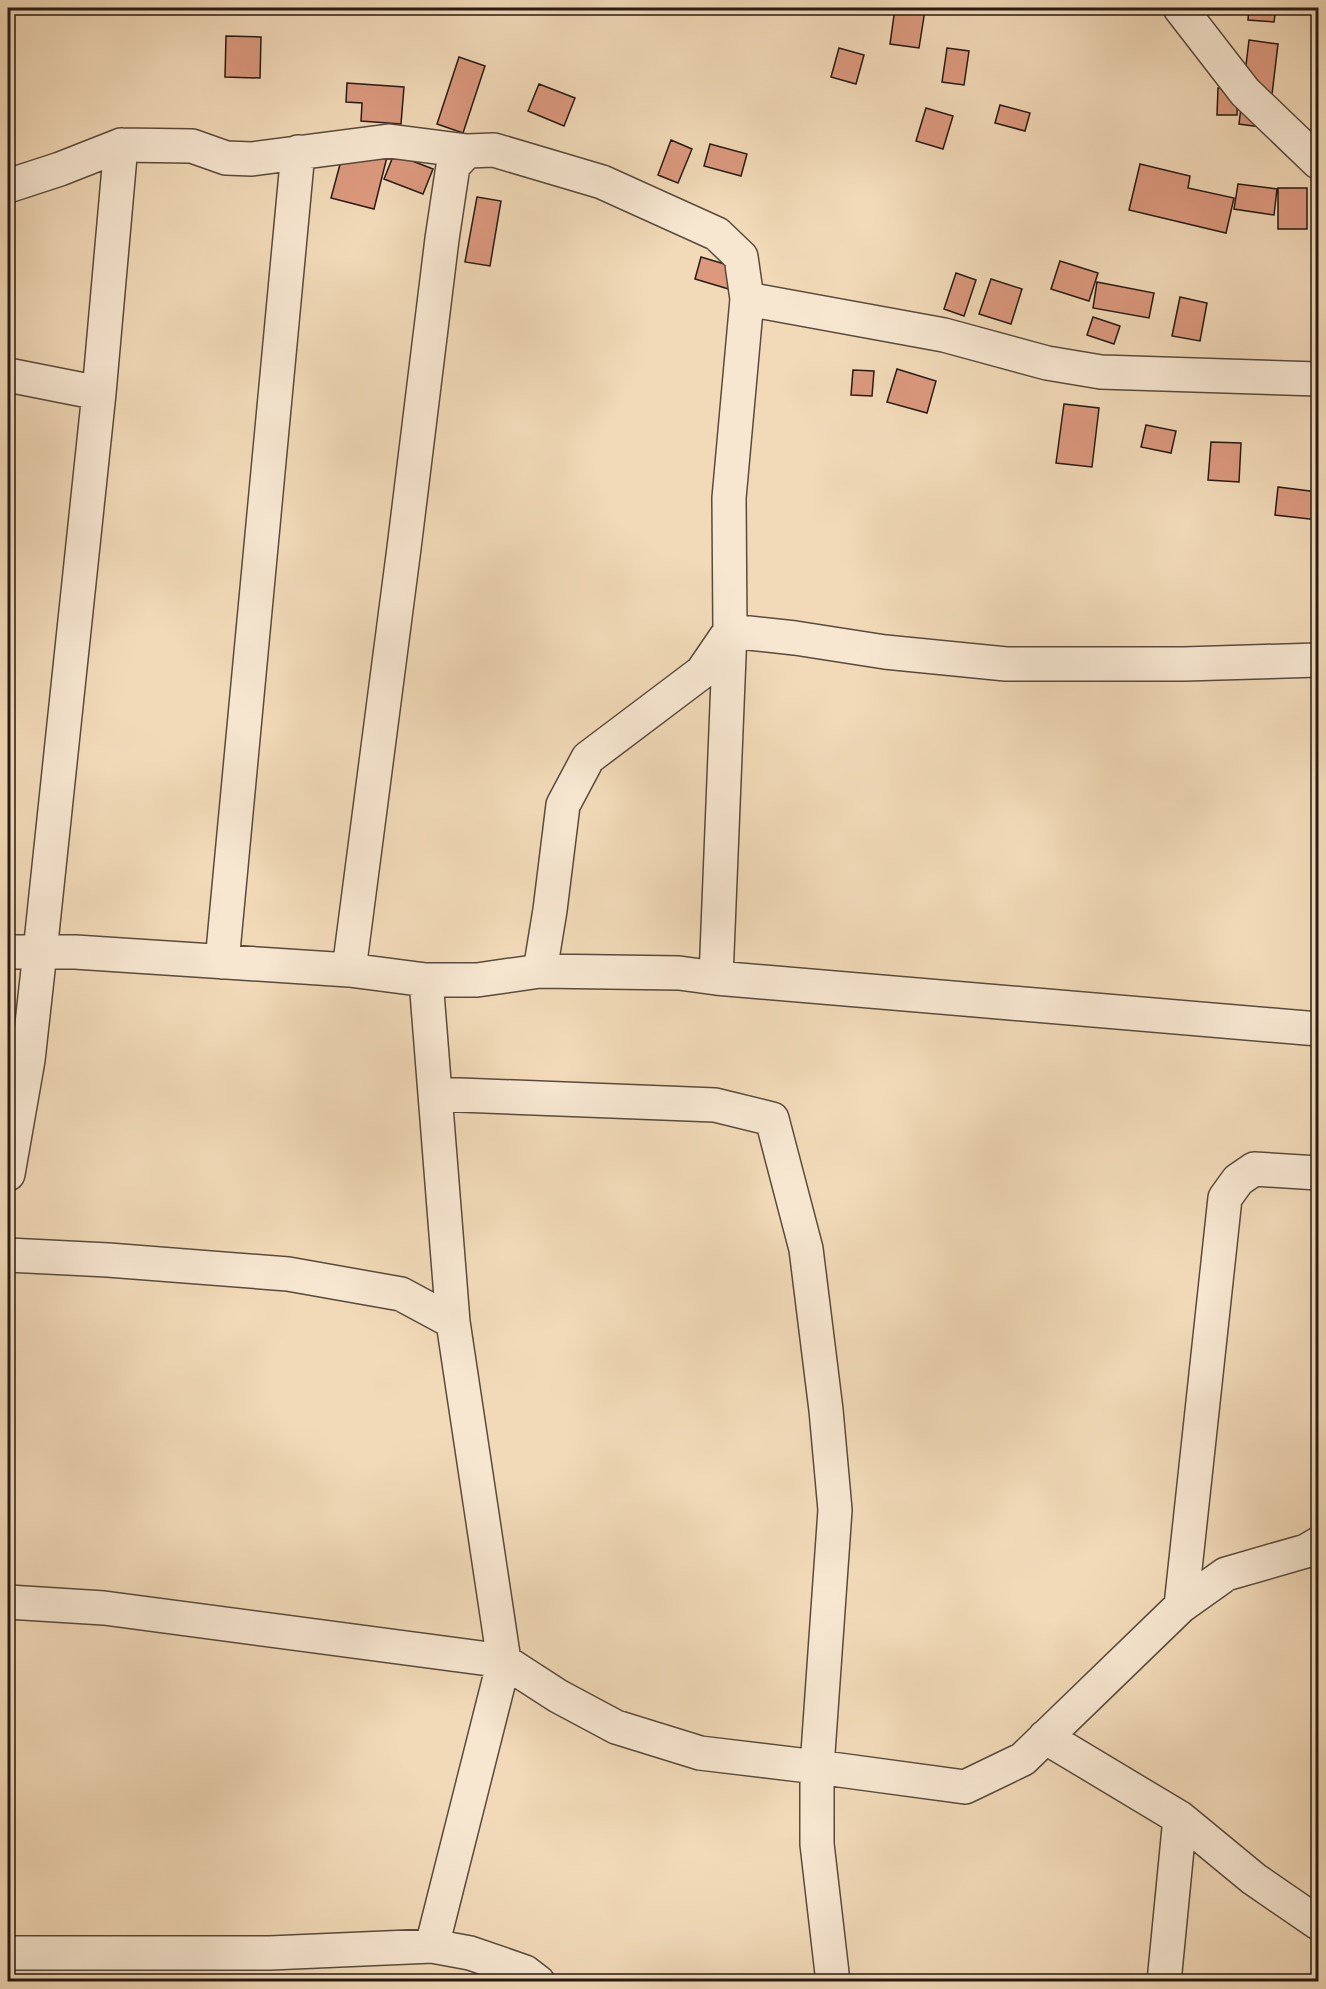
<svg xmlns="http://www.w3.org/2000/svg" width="1326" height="1989" viewBox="0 0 1326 1989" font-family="'IM FELL English',serif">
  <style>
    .building { fill: #dc997e; stroke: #261b14; stroke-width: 1.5 }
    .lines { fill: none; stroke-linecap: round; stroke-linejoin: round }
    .minor-casing { stroke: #594b3d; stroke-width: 36 }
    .minor { stroke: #f7e7d1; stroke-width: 33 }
  </style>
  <rect width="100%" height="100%" fill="#f2dab8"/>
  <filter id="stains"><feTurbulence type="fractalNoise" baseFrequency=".00333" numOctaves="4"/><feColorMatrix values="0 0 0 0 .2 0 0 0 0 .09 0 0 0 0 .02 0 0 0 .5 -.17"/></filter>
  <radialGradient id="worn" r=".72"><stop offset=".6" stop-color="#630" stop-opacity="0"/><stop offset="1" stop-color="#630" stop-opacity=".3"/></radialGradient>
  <!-- building -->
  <path class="building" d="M895 8 925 10 919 48 890 44Z
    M1249 8H1276L1274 22 1248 20Z
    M226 36 261 37 260 78 225 77Z
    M1249 40 1278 44 1268 128 1239 124Z
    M839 48 864 55 856 84 831 77Z
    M947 48 969 51 964 85 942 82Z
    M459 57 485 66 463 133 437 124Z
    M347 83 404 87 401 124 361 121 362 103 346 102Z
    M539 84 575 98 564 126 528 111Z
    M1218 88H1238L1237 115H1217Z
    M1000 105 1030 113 1025 131 995 123Z
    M926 108 953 116 943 149 916 141Z
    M671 140 692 149 678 183 658 175Z
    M346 142 388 153 374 209 331 198Z
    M710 144 747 154 741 176 704 166Z
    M394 154 433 169 423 194 384 179Z
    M1140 164 1190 176 1188 188 1234 198 1226 233 1129 210Z
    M1238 184 1277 189 1274 215 1234 209Z
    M1278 188H1307V229H1278Z
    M477 197 501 201 490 266 465 262Z
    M701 257 738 268 732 290 695 279Z
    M1060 261 1098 273 1089 301 1051 289Z
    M956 273 976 280 964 316 944 309Z
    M991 279 1022 289 1011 324 979 314Z
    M1097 282 1154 293 1149 318 1093 308Z
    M1180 297 1207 303 1200 341 1172 336Z
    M1093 317 1120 326 1114 344 1087 335Z
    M897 369 936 381 927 413 887 402Z
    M853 370 874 371 872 396 851 395Z
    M1064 404 1099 408 1092 467 1056 463Z
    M1146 425 1176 431 1171 453 1141 447Z
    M1211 442 1241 443 1239 482 1208 480Z
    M1278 487 1318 492V520L1275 515Z"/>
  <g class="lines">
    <defs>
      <path id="minor" d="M1180 8 1245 92 1318 162
        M8 186 60 169 121 145 192 146 226 158 252 159 389 141 467 151 494 150 602 182 717 234 741 257 747 299 729 498 730 631 716 978
        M747 299 944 335 1047 363 1101 372 1318 379
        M8 375 99 393
        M730 631 795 638 885 652 1006 664H1184L1318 660
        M8 952H75L349 970 426 980H477L540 971 679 973 716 978 1318 1029
        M222 962 298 152
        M349 970 404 548 442 239 453 166 467 151
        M540 971 550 910 563 805 588 758 702 672 730 631
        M426 980 453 1322 504 1661 432 1946
        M435 1094 715 1105 772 1119 806 1249 826 1410 835 1510 817 1767V1844L833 1982
        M8 1174 28 1060 40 952 99 393 121 145
        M8 1255 108 1260 288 1274 401 1294 453 1322
        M8 1602 104 1608 504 1661 558 1696 616 1727 700 1753 817 1767 965 1787 1023 1759 1181 1606 1226 1574 1306 1551 1318 1544
        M1181 1606 1225 1198 1238 1180 1254 1169 1318 1173
        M1045 1737 1180 1818 1254 1879 1318 1923
        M8 1953H270L432 1946 470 1953 525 1972 538 1982
        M1164 1982 1180 1818"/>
    </defs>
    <!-- minor casing -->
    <use href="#minor" class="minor-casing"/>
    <!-- minor -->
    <use href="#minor" class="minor"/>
  </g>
  <!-- margin -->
  <rect width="1326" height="1989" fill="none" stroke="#f2dab8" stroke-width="30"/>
  <rect x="9" y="9" width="1308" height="1971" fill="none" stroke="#261b14" stroke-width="3"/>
  <rect x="15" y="15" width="1296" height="1959" fill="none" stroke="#261b14" stroke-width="1.5"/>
  <rect width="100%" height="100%" filter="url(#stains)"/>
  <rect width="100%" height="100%" fill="url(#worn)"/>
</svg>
